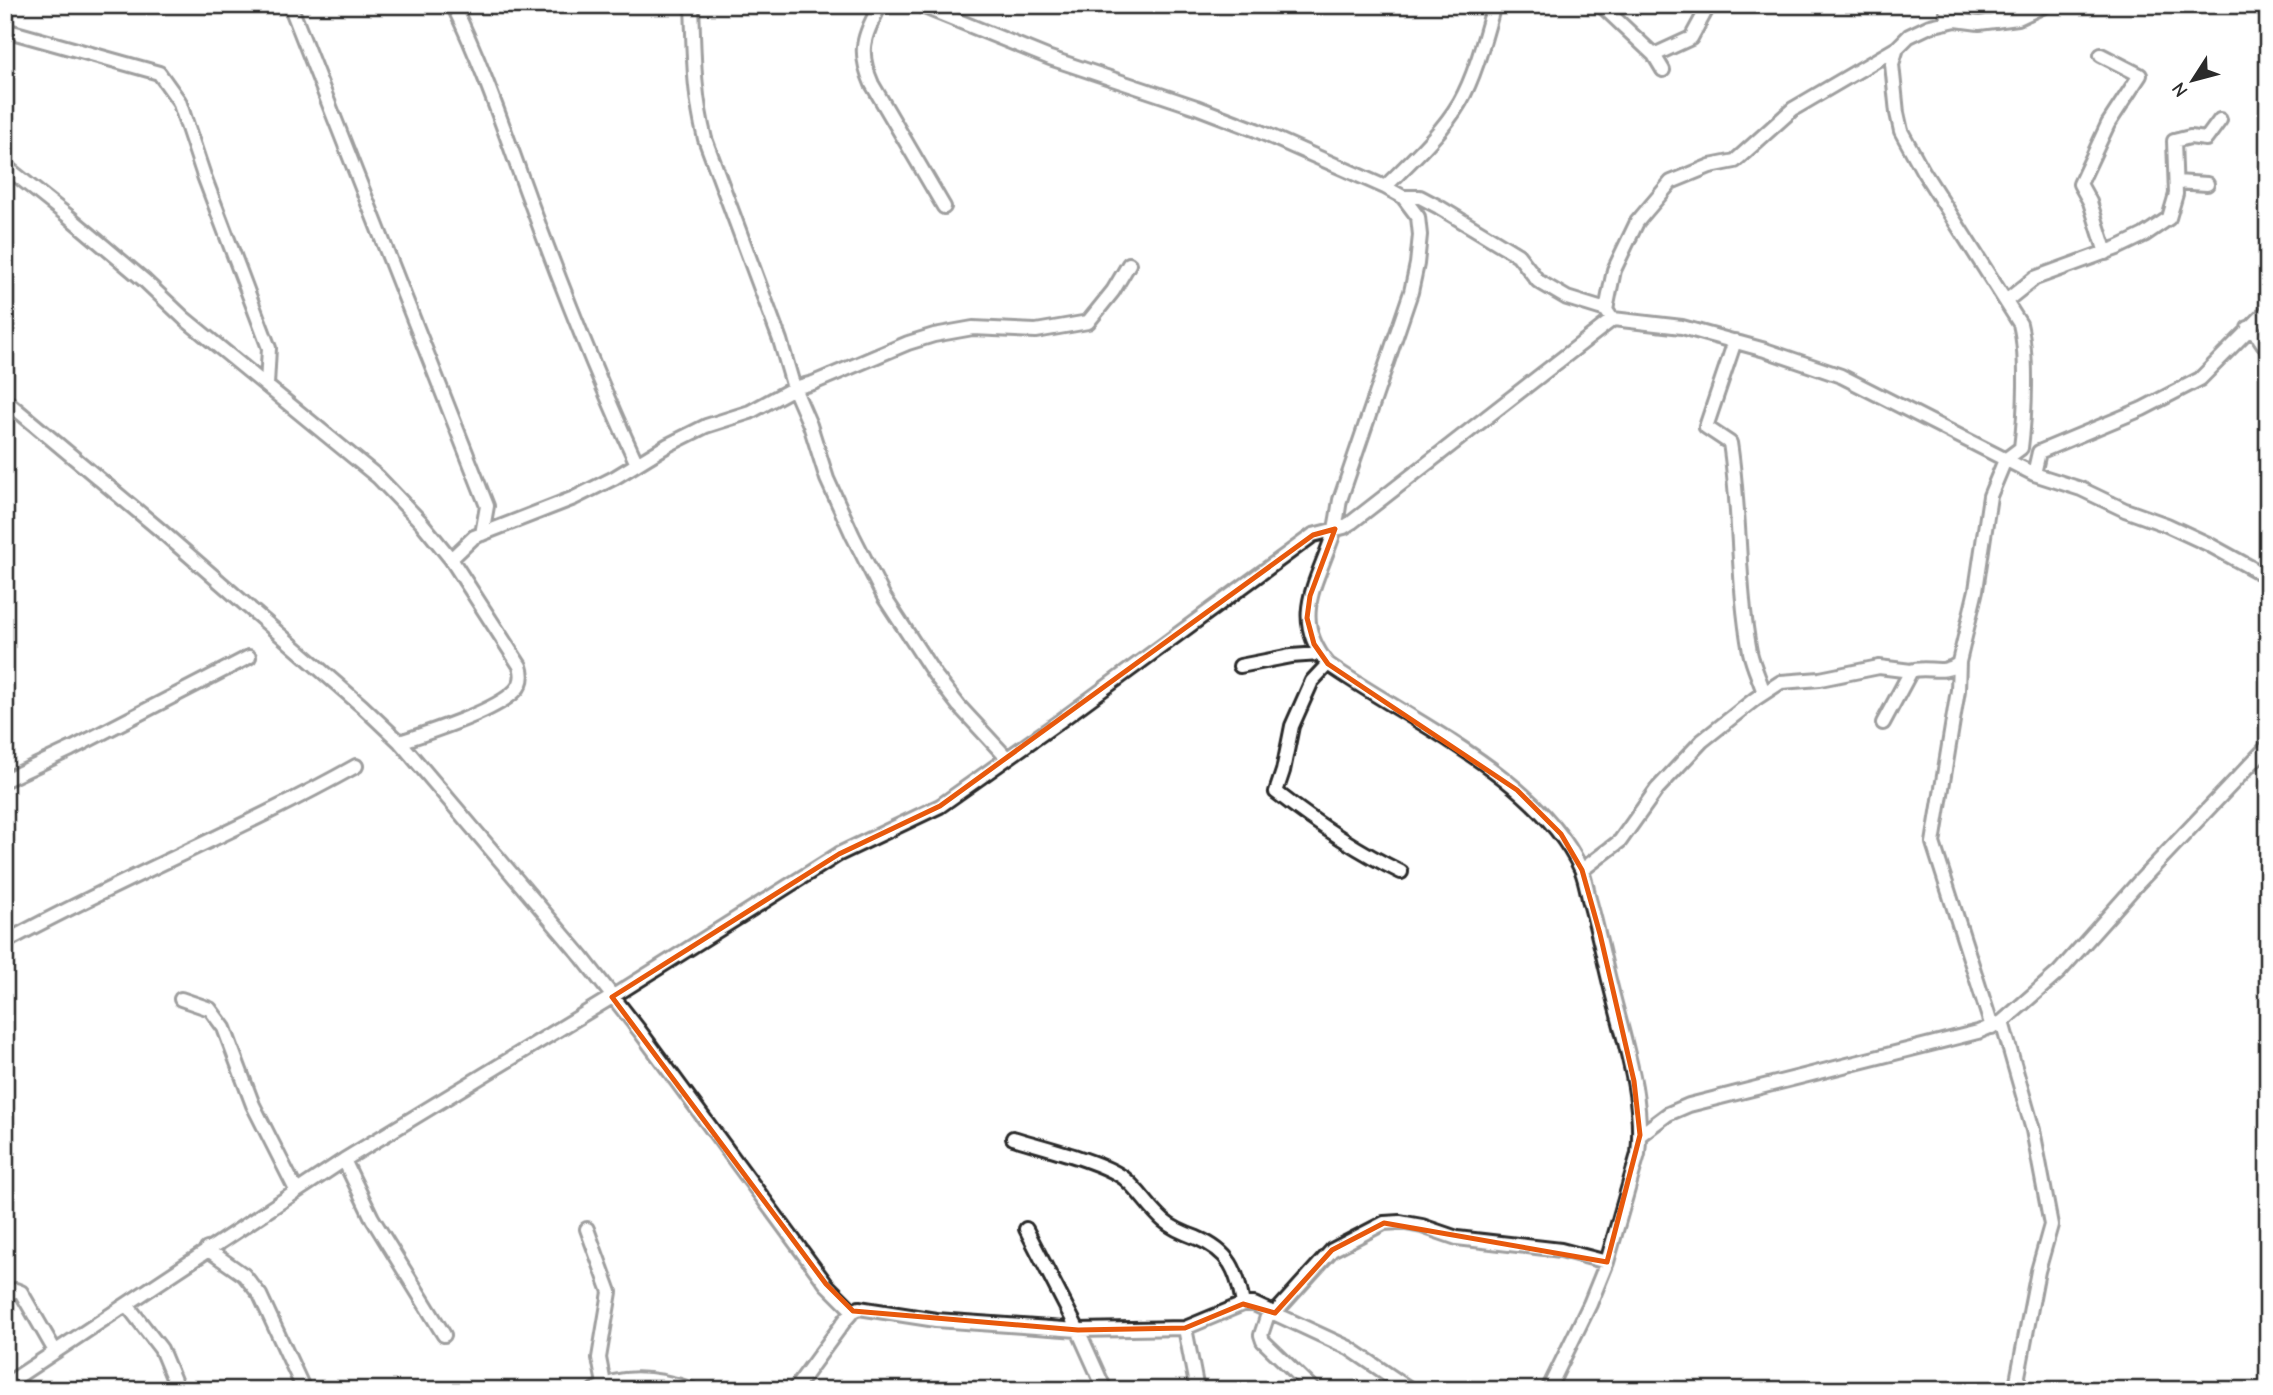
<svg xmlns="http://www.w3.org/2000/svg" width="2273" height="1395" viewBox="0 0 2273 1395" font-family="'Comic Neue',sans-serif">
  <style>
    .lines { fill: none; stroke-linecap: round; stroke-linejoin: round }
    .minor-casing { stroke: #2b2b2b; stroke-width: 18 }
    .minor { stroke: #fff; stroke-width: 12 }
    .marked { fill: none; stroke: #e8590c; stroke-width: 5; stroke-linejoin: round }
  </style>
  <rect width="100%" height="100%" fill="#fff"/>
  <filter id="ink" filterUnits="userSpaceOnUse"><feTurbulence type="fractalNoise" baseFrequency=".0143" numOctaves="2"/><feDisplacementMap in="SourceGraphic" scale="14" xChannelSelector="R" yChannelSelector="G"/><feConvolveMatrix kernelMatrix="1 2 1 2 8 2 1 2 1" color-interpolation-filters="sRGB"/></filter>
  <g filter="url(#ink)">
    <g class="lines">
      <defs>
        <path id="minor" d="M290 5 487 506 482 534
          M453 5C484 68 505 133 529 198 562 288 597 377 637 464
          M692 5C694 53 693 91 705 139L780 340 794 388 810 425 827 479 853 536 884 597 935 675 959 706 1007 758
          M880 5C864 37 857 50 872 84L944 207
          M919 5 1050 58 1196 107 1256 130 1385 187 1403 197 1418 217 1420 235 1417 264 1411 292 1340 500C1338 511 1337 522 1334 532 1318 582 1289 617 1328 664 1409 721 1538 776 1581 869 1585 878 1587 889 1589 899 1598 930 1604 961 1612 992 1625 1045 1644 1098 1638 1154L1607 1262 1590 1304 1548 1390
          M1601 5 1654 55 1663 70
          M1946 5 1947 22
          M1997 21 1999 5
          M5 30 159 73 179 101 204 176 269 348 267 385
          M1654 55 1691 38 1709 5
          M2101 55 2140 75 2108 124 2080 184 2090 202 2106 253
          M5 166 68 216 145 281 185 319 378 477 421 522 451 559 520 666C523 675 522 684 515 691 494 712 429 732 400 742
          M2176 182 2207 184
          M1385 187C1410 162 1442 133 1460 102 1476 74 1485 36 1494 5
          M1403 197H1420L1439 207 1518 255 1538 281 1567 298 1606 310 1610 316
          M2006 301 2035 278 2117 248 2144 235 2169 218 2176 194 2174 141 2190 137 2206 139 2220 120
          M1606 310 1614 270 1637 222 1671 182 1710 166 1735 161 1793 109 1897 48
          M2248 328 2258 336 2268 351
          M1735 341 1706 427 1730 443C1741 513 1737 583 1750 652 1753 666 1760 680 1764 693
          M5 400 159 529 362 706 400 742 582 957 639 1030 826 1284 853 1311
          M2034 474 2039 452 2142 409 2200 379 2268 310
          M451 559 474 537 574 498 614 478 668 445 706 426 750 412 794 388 813 383 908 343 934 335 973 328 1036 331 1088 322 1113 291 1129 264
          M1328 664 1312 681 1292 726 1283 771 1276 792C1316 823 1355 850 1401 872
          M1240 666 1291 656 1320 654
          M1883 723 1911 671C1927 665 1942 676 1958 664
          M5 780 71 749 249 657
          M1582 870 1620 841 1657 789 1702 741 1755 699 1781 682 1820 679 1879 667 1911 671
          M5 942C120 879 242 830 356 766
          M181 999 210 1009 224 1028 253 1105 296 1190
          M2002 1022 2033 1130 2051 1225 2038 1271 2017 1381 2018 1390
          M1992 1027 1933 843 1958 690 1959 662 1976 590 1990 496 2005 460 2021 448C2025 416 2028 356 2020 324L1923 171 1901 131 1897 113 1892 64 1897 48 1909 36 1930 26 1956 20 1979 23 2018 18 2046 5
          M1640 1135 1668 1114 1689 1105 1978 1032 2002 1022 2059 972 2138 883 2268 746
          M1013 1138C1042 1147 1101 1161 1124 1178 1139 1190 1149 1208 1164 1221 1173 1229 1186 1234 1197 1238 1230 1252 1237 1270 1243 1304
          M344 1160 372 1218 444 1335
          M587 1229 610 1292 599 1358 604 1384
          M1026 1229 1078 1330 1105 1390
          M207 1249 244 1275 260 1295 304 1390
          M5 1296 16 1290 21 1292 55 1351
          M127 1305 161 1349 178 1390
          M1269 1311 1261 1335 1263 1341 1314 1390
          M1275 1313 1332 1250 1384 1223 1400 1222 1422 1226 1457 1238 1561 1250 1607 1262
          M1185 1328 1197 1390
          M5 1385 344 1160 612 997 839 854 940 806 1060 721 1313 535 1344 527 1352 522 1613 319 1682 327 1765 350 1841 376 2034 474 2081 489 2125 510 2167 525 2208 544 2268 577
          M594 1390C624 1372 661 1379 693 1390
          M794 1390 846 1319 853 1311 859 1308 936 1320 1078 1330 1185 1328 1243 1304H1254L1349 1348 1411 1390"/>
      </defs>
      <!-- minor casing -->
      <use href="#minor" class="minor-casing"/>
      <!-- minor -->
      <use href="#minor" class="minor"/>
    </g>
  </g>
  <!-- marked area -->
  <path d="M0 0H2273V1395H0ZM1335 529 1310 596 1307 618 1314 644 1328 664 1517 790 1561 834 1582 870 1600 934 1634 1081 1640 1135 1607 1262 1384 1223 1332 1250 1275 1313 1243 1304 1185 1328 1078 1330 853 1311 826 1284 612 997 839 854 940 806 1313 535Z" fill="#fff" fill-opacity=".55" fill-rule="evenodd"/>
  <path class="marked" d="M1335 529 1310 596 1307 618 1314 644 1328 664 1517 790 1561 834 1582 870 1600 934 1634 1081 1640 1135 1607 1262 1384 1223 1332 1250 1275 1313 1243 1304 1185 1328 1078 1330 853 1311 826 1284 612 997 839 854 940 806 1313 535Z"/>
  <!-- margin -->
  <rect width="2273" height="1395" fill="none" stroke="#fff" stroke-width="28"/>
  <rect x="14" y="14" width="2245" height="1367" fill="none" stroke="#2b2b2b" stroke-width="2.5" filter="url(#ink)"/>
  <!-- north arrow -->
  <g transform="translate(2193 80) rotate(234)" stroke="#ffffff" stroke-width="5" paint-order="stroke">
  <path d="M0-5L12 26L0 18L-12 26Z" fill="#2b2b2b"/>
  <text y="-10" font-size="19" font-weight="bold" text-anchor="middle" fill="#2b2b2b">N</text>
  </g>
</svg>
